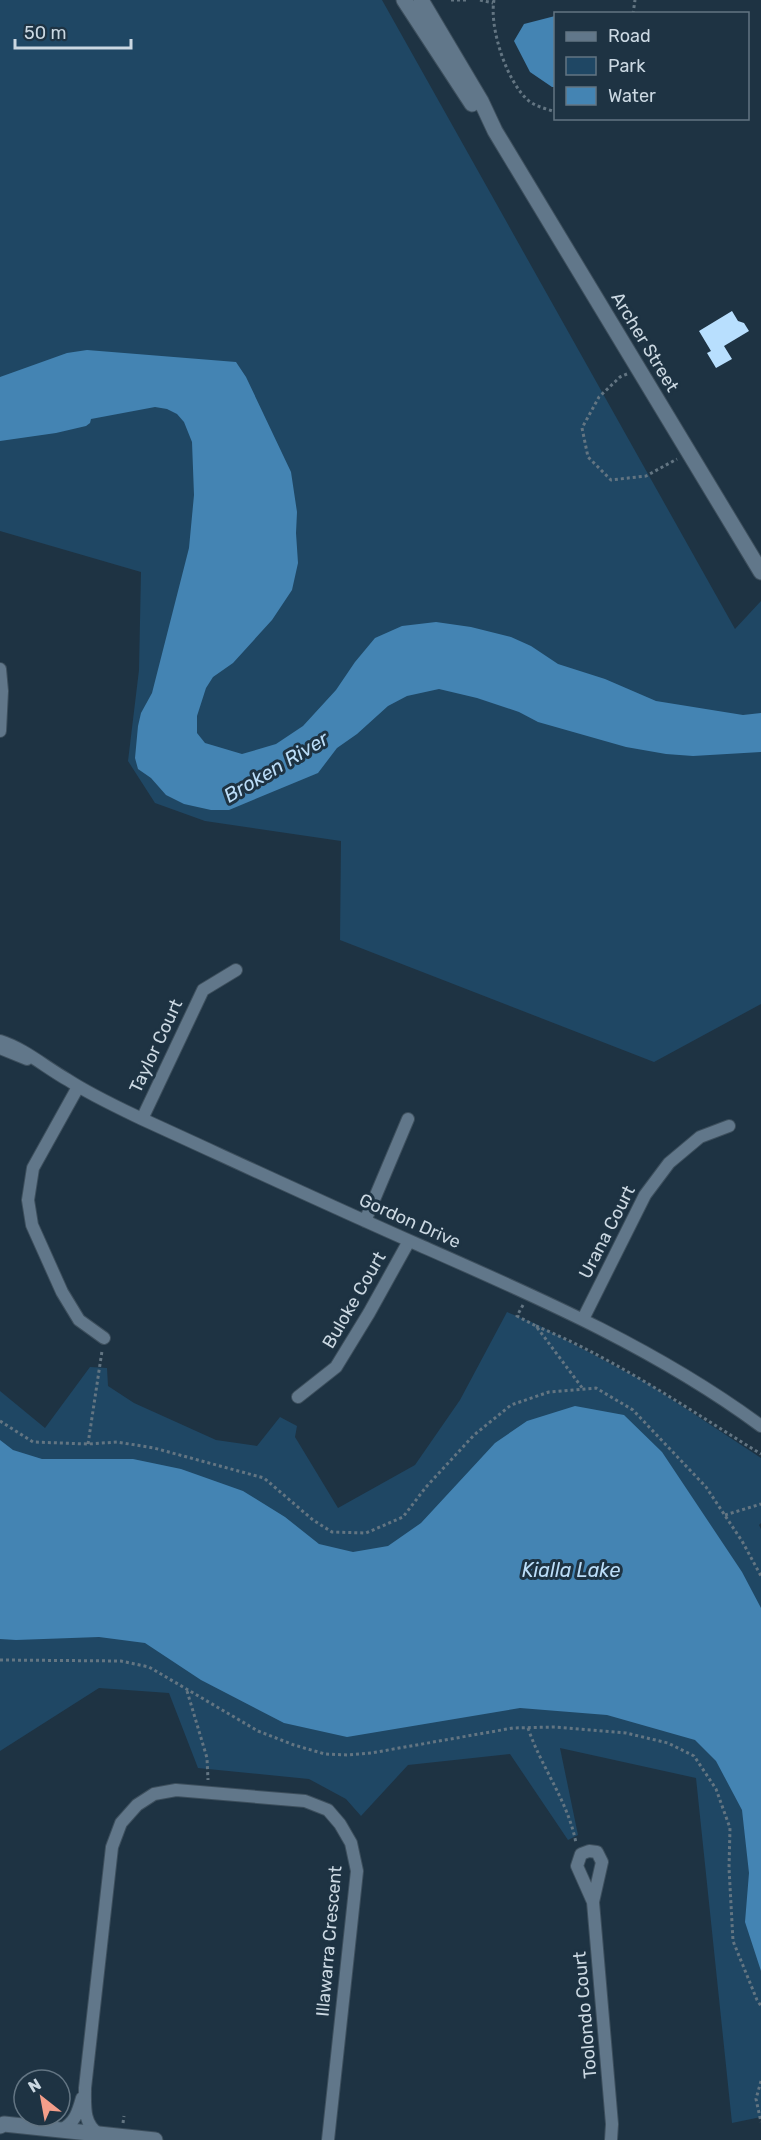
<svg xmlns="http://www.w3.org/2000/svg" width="761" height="2140" viewBox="0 0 761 2140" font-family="Rubik,sans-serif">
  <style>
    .green { fill: #1f4764 }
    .water { fill: #4484b3 }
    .building { fill: #b8dffe }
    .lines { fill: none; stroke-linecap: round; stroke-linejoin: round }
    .street-casing { stroke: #3d4f5d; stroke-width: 14 }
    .secondary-casing { stroke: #3d4f5d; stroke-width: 17 }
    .path { stroke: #637582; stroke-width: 3; stroke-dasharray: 3 3; stroke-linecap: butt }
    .street { stroke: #61778a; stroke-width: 12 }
    .secondary { stroke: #61778a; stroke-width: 15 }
    .labels { text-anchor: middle; stroke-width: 6; stroke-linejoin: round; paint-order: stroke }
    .street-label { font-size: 18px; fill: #cbd8e2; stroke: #1e3343 }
    .water-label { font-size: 20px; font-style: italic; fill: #bbddf8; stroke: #1e3343 }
  </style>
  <rect width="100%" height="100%" fill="#1e3343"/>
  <!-- green -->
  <path class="green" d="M0 0H382L735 629 761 601V1004L654 1062 340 940 341 841 205 821 155 803 128 761 139 670 141 572 0 531Z
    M507 1312 536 1324 647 1383 761 1458V1523L759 1525 761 1529V2117L732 2123 696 1778 560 1748 578 1835 568 1840 510 1754 408 1765 361 1816 346 1799 309 1779 198 1768 169 1693 99 1688 0 1751V1391L45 1428 90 1367 107 1368 108 1386 134 1403 216 1440 257 1446 280 1417 297 1426 295 1437 338 1508 415 1465 460 1400Z"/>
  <!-- water -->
  <path class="water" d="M555 16 556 87H552L530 72 514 41 524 24Z
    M87 350 236 362 246 377 291 472 297 512 296 533 298 563 292 590 272 620 233 663 213 677 206 688 197 716V733L205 743 242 754 276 744 303 726 336 690 355 662 375 638 402 626 436 622 471 627 511 637 531 646 558 664 605 679 656 701 743 715 761 713V752L693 756 666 754 626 747 538 722 519 712 477 698 439 689 407 696 388 706 357 734 337 748 318 773 229 810H211L184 804 166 795 151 778 138 769 135 758 138 726 141 713 152 693 189 548 194 495 192 442 184 422 177 414 167 409 155 407 91 419 90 423 86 426 56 433 0 441V377L67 353Z
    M575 1406 624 1415 662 1452 742 1572 761 1608V1971L745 1922 749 1873 742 1810 716 1761 695 1740 607 1715 520 1708 347 1737 284 1723 201 1680 145 1643 99 1637 16 1640 0 1639V1440L13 1450 42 1459H133L181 1469 243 1491 285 1517 319 1544 353 1552 388 1546 421 1523 495 1443 527 1421Z"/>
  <!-- building -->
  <path class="building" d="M732 311 738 321 744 323 749 331 724 346 732 359 716 368 707 353 711 351 699 331Z"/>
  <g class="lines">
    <defs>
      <path id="street" d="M0 669 2 691 0 731
        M0 1041C25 1049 45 1067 68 1080 91 1095 117 1107 142 1119 234 1161 326 1204 419 1245 537 1297 657 1349 761 1426
        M0 1048 27 1059
        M78 1087 33 1168 28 1200 32 1225 62 1292 79 1320 104 1338
        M142 1119 203 990 236 970
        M365 1221 408 1119
        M583 1319 645 1195 669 1163 700 1137 729 1126
        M298 1397 336 1367 369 1313 409 1241
        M593 1902 602 1862 597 1852 589 1851 581 1854 577 1866 593 1902 612 2124 611 2140
        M61 2130C75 2123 78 2112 82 2098
        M99 2134C83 2124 85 2106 85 2088L112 1847 121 1823 137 1805 154 1794 176 1790 305 1801 328 1810 340 1824 351 1843 357 1871 328 2140"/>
      <path id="secondary" d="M404 0 472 104
        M421 0 481 101 495 131 761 572
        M0 2126 4 2124 155 2140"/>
    </defs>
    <!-- street casing -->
    <use href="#street" class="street-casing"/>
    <!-- secondary casing -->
    <use href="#secondary" class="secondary-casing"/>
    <!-- path -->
    <path class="path" d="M451 0H469
      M480 0 493 3
      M494 0C489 28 507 83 529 101 537 107 547 109 556 112
      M633 14 635 0
      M627 374 620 377 599 397 582 428 588 457 611 480 646 476 677 459
      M523 1305 517 1316 536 1326 583 1389
      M536 1326C616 1359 688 1409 761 1454
      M0 1421 33 1442 88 1444 117 1442 154 1448 264 1478 313 1520 332 1532 366 1533 403 1517 426 1487 474 1435 511 1405 549 1392 596 1388 633 1410 706 1487 742 1541 761 1576
      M88 1444 102 1351
      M725 1515 761 1504
      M0 1660 121 1661 149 1667 258 1731 294 1745 325 1754 348 1755 371 1753 513 1728 555 1727 626 1733 668 1743 694 1756 716 1789 730 1828 729 1868 733 1941 757 2000 761 2006
      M187 1691 207 1758 208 1780
      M528 1728C541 1767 568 1801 576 1843
      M761 2081 756 2099 761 2122
      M123 2123 124 2116"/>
    <!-- street -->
    <use href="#street" class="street"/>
    <!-- secondary -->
    <use href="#secondary" class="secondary"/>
  </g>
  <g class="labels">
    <!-- street labels -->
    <g class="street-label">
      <text transform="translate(645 342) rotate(59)" y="6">Archer Street</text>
      <text transform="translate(156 1046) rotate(-65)" y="6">Taylor Court</text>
      <text transform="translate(410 1221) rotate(24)" y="6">Gordon Drive</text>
      <text transform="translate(607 1232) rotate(-63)" y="6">Urana Court</text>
      <text transform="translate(354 1300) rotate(-60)" y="6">Buloke Court</text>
      <text transform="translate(329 1941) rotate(-85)" y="6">Illawarra Crescent</text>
      <text transform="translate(585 2015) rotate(-95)" y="6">Toolondo Court</text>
    </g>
    <!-- water labels -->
    <g class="water-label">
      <text transform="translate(276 767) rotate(-31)" y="7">Broken River</text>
      <text x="571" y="1577">Kialla Lake</text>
    </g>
  </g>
  <!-- legend -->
  <rect x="554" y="12" width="195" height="108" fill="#1e3343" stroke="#637583" stroke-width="1.5"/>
  <rect x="566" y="32" width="30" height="9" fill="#61778a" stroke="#637583" stroke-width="1.5"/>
  <text x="608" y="42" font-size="18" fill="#cbd8e2">Road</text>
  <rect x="566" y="57" width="30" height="18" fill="#1f4764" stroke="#637583" stroke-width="1.5"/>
  <text x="608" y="72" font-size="18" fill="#cbd8e2">Park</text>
  <rect x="566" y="87" width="30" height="18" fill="#4484b3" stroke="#637583" stroke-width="1.5"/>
  <text x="608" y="102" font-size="18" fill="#cbd8e2">Water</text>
  <!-- north arrow -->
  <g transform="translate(42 2098) rotate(329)"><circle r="28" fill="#1e3343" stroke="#637583" stroke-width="1.5"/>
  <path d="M0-4.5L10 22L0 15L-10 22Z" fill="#f49e8a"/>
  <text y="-9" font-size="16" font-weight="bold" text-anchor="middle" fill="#cbd8e2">N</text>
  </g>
  <!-- scale -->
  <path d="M15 39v9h116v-9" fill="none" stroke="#cbd8e2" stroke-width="3"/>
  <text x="24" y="39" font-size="18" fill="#cbd8e2" stroke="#1e3343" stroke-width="4.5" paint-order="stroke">50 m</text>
</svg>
